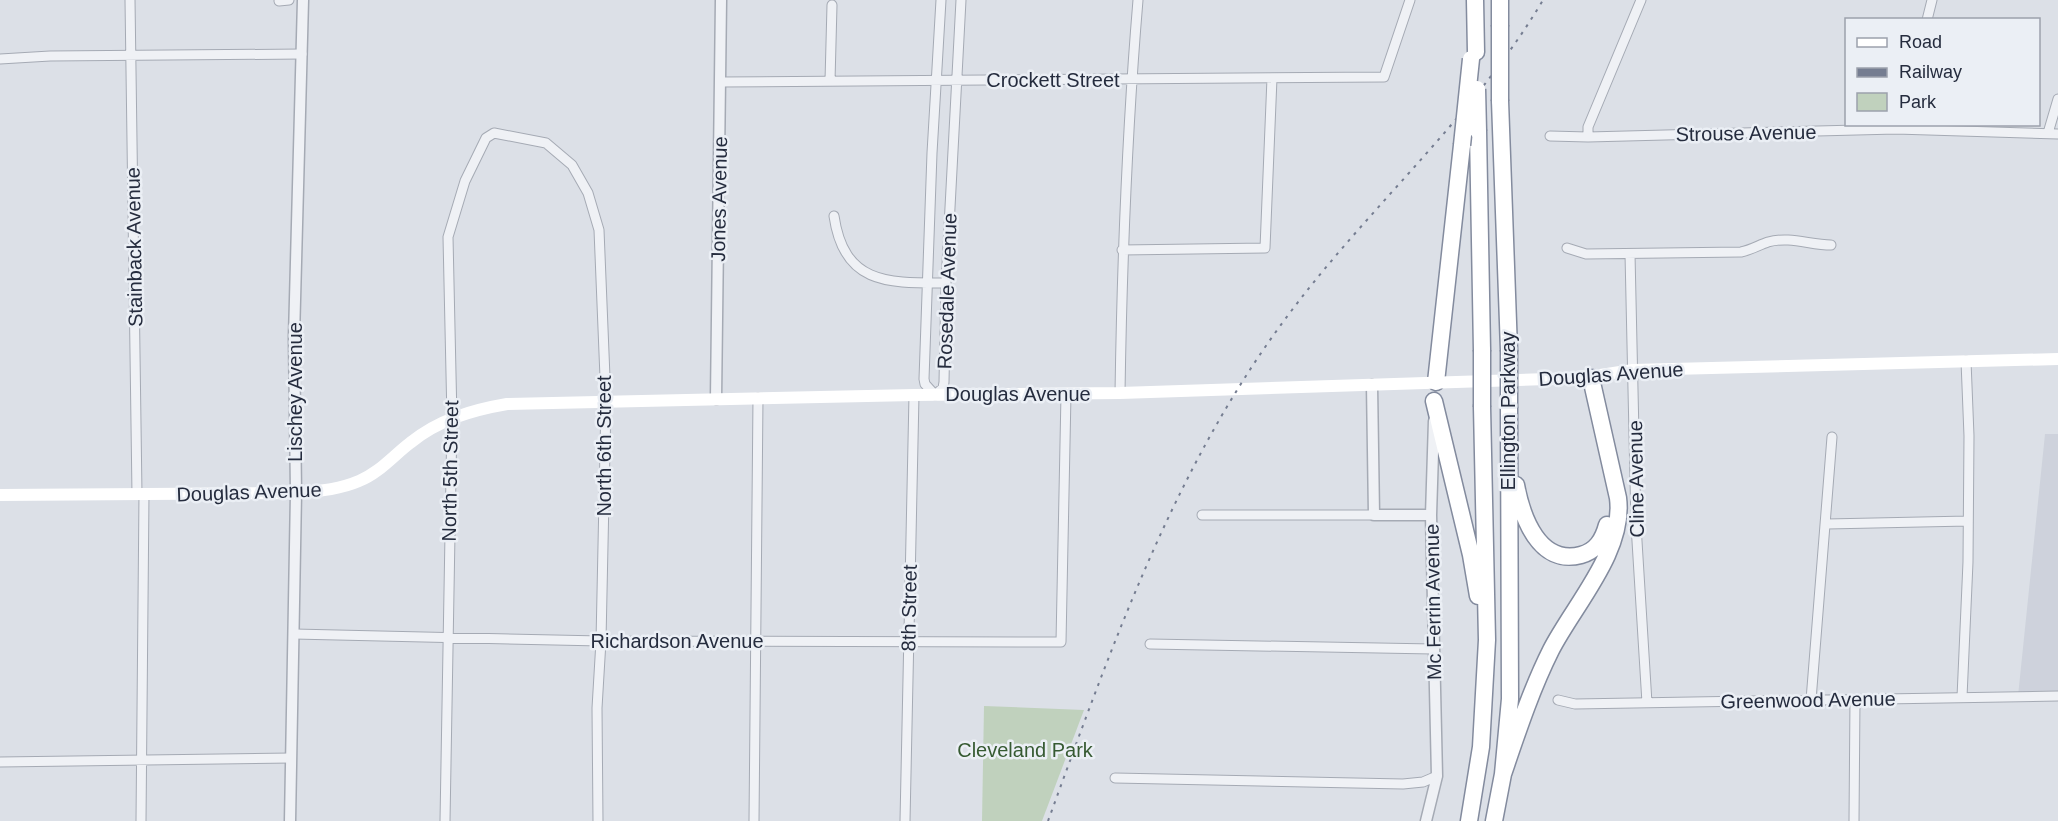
<svg xmlns="http://www.w3.org/2000/svg" width="2058" height="821" viewBox="0 0 2058 821" font-family="Arial,sans-serif">
  <style>
    .built { fill: #ced2dc }
    .green { fill: #c0d1bd }
    .lines { fill: none; stroke-linecap: round; stroke-linejoin: round }
    .minor-casing { stroke: #a5aab4; stroke-width: 11 }
    .tertiary-casing { stroke: #a5aab4; stroke-width: 13 }
    .motorway-casing { stroke: #838b9e; stroke-width: 19 }
    .minor { stroke: #eff1f5; stroke-width: 9 }
    .tertiary { stroke: #eff1f5; stroke-width: 10 }
    .secondary { stroke: #fff; stroke-width: 12 }
    .motorway { stroke: #fff; stroke-width: 16 }
    .rail { stroke: #757d91; stroke-width: 2; stroke-dasharray: 3 6; stroke-linecap: butt }
    .motorway-bridge-casing { stroke: #838b9e; stroke-width: 19; stroke-linecap: butt }
    .motorway-bridge { stroke: #fff; stroke-width: 16 }
    .labels { text-anchor: middle; stroke-width: 5; stroke-linejoin: round; paint-order: stroke }
    .street-label { font-size: 20px; fill: #252c3e; stroke: #ebeff5 }
    .park-label { font-size: 20px; fill: #365a32; stroke: #ebeff5 }
  </style>
  <rect width="100%" height="100%" fill="#dce0e7"/>
  <!-- built -->
  <path class="built" d="M2045 434H2058V696H2018Z"/>
  <!-- green -->
  <path class="green" d="M984 706 1084 710 1042 821H982Z"/>
  <g class="lines">
    <defs>
      <path id="minor" d="M130 0 137 494
        M941 0 932 153 924 379 925 384 935 395 943 388 944 382 946 283 961 0
        M1641 0 1588 127V137L1896 129 2058 134
        M279 1 289 0
        M1927 20 1932 0
        M0 59 50 56 302 54
        M830 81 832 5
        M721 82 1384 77 1410 0
        M2048 133 2058 99
        M1550 136 1588 137
        M834 216C844 285 888 283 946 283
        M1567 248 1586 254 1741 252C1751 250 1759 245 1768 242 1790 236 1810 245 1831 245
        M1122 250 1265 248 1272 78
        M1630 254 1636 525 1647 703
        M1120 393C1122 262 1127 131 1138 0
        M1202 515H1374
        M1827 524 1968 521
        M294 634 601 641 1061 642 1066 394
        M1150 644 1433 649
        M1962 697 1968 562 1969 436 1966 361
        M1558 700 1575 704 2058 696
        M1811 700 1832 437
        M0 762 291 758
        M1115 778 1403 784 1423 782 1437 776
        M141 821 144 494
        M445 821 452 419 448 237 465 181 486 138 494 133 546 143 572 165 588 193 599 230 606 402 601 641 597 708 598 821
        M754 821 758 398
        M905 821 914 395
        M1854 821 1855 699"/>
      <path id="tertiary" d="M1372 385 1374 515H1431
        M716 399 721 0
        M290 821 296 493 294 337 303 0
        M1426 821 1437 776 1431 515 1434 421"/>
      <path id="motorway" d="M1475 0 1476 52
        M1500 0V25
        M1500 101 1509 350
        M1478 131 1482 350
        M1436 382 1462 145
        M1434 401 1471 555 1478 596
        M1516 485C1522 517 1539 566 1581 555 1596 551 1603 540 1607 525
        M1503 774C1517 733 1531 690 1551 650 1574 605 1625 551 1618 498L1591 378
        M1469 821 1481 747 1487 640 1482 407
        M1494 821 1503 774 1510 699 1509 408"/>
    </defs>
    <!-- minor casing -->
    <use href="#minor" class="minor-casing"/>
    <!-- tertiary casing -->
    <use href="#tertiary" class="tertiary-casing"/>
    <!-- motorway casing -->
    <use href="#motorway" class="motorway-casing"/>
    <!-- minor -->
    <use href="#minor" class="minor"/>
    <!-- tertiary -->
    <use href="#tertiary" class="tertiary"/>
    <!-- secondary -->
    <path class="secondary" d="M0 495 296 493C317 491 338 490 359 481 379 473 393 456 410 443 438 420 472 410 507 404L914 395 1120 393 1581 378 1633 370 2058 359"/>
    <!-- motorway -->
    <use href="#motorway" class="motorway"/>
    <!-- rail -->
    <path class="rail" d="M1048 821C1113 643 1176 462 1292 310 1372 204 1475 115 1543 0"/>
    <defs>
      <path id="motorway-bridge" d="M1477 89 1478 131
        M1500 101V25
        M1462 145 1471 59
        M1509 350V408
        M1482 407V350"/>
    </defs>
    <!-- motorway-bridge casing -->
    <use href="#motorway-bridge" class="motorway-bridge-casing"/>
    <!-- motorway-bridge -->
    <use href="#motorway-bridge" class="motorway-bridge"/>
  </g>
  <g class="labels">
    <!-- street labels -->
    <g class="street-label">
      <text x="1053" y="87">Crockett Street</text>
      <text transform="translate(1746 133) rotate(-1)" y="7">Strouse Avenue</text>
      <text transform="translate(719 199) rotate(-89)" y="7">Jones Avenue</text>
      <text transform="translate(134 247) rotate(-91)" y="7">Stainback Avenue</text>
      <text transform="translate(947 291) rotate(-88)" y="7">Rosedale Avenue</text>
      <text transform="translate(1611 374) rotate(-4)" y="7">Douglas Avenue</text>
      <text transform="translate(295 392) rotate(-90)" y="7">Lischey Avenue</text>
      <text x="1018" y="401">Douglas Avenue</text>
      <text transform="translate(1508 411) rotate(-90)" y="7">Ellington Parkway</text>
      <text transform="translate(604 446) rotate(-90)" y="7">North 6th Street</text>
      <text transform="translate(450 471) rotate(-89)" y="7">North 5th Street</text>
      <text transform="translate(1636 479) rotate(-91)" y="7">Cline Avenue</text>
      <text transform="translate(249 492) rotate(-2)" y="7">Douglas Avenue</text>
      <text transform="translate(1433 602) rotate(-91)" y="7">Mc Ferrin Avenue</text>
      <text transform="translate(909 608) rotate(-89)" y="7">8th Street</text>
      <text x="677" y="648">Richardson Avenue</text>
      <text transform="translate(1808 700) rotate(-1)" y="7">Greenwood Avenue</text>
    </g>
    <!-- park labels -->
    <g class="park-label">
      <text x="1025" y="757">Cleveland Park</text>
    </g>
  </g>
  <!-- legend -->
  <rect x="1845" y="18" width="195" height="108" fill="#ebeff5" stroke="#9ca1ac" stroke-width="1.5"/>
  <rect x="1857" y="38" width="30" height="9" fill="#ffffff" stroke="#9ca1ac" stroke-width="1.5"/>
  <text x="1899" y="48" font-size="18" fill="#252c3e">Road</text>
  <rect x="1857" y="68" width="30" height="9" fill="#757d91" stroke="#9ca1ac" stroke-width="1.5"/>
  <text x="1899" y="78" font-size="18" fill="#252c3e">Railway</text>
  <rect x="1857" y="93" width="30" height="18" fill="#c0d1bd" stroke="#9ca1ac" stroke-width="1.5"/>
  <text x="1899" y="108" font-size="18" fill="#252c3e">Park</text>
</svg>
